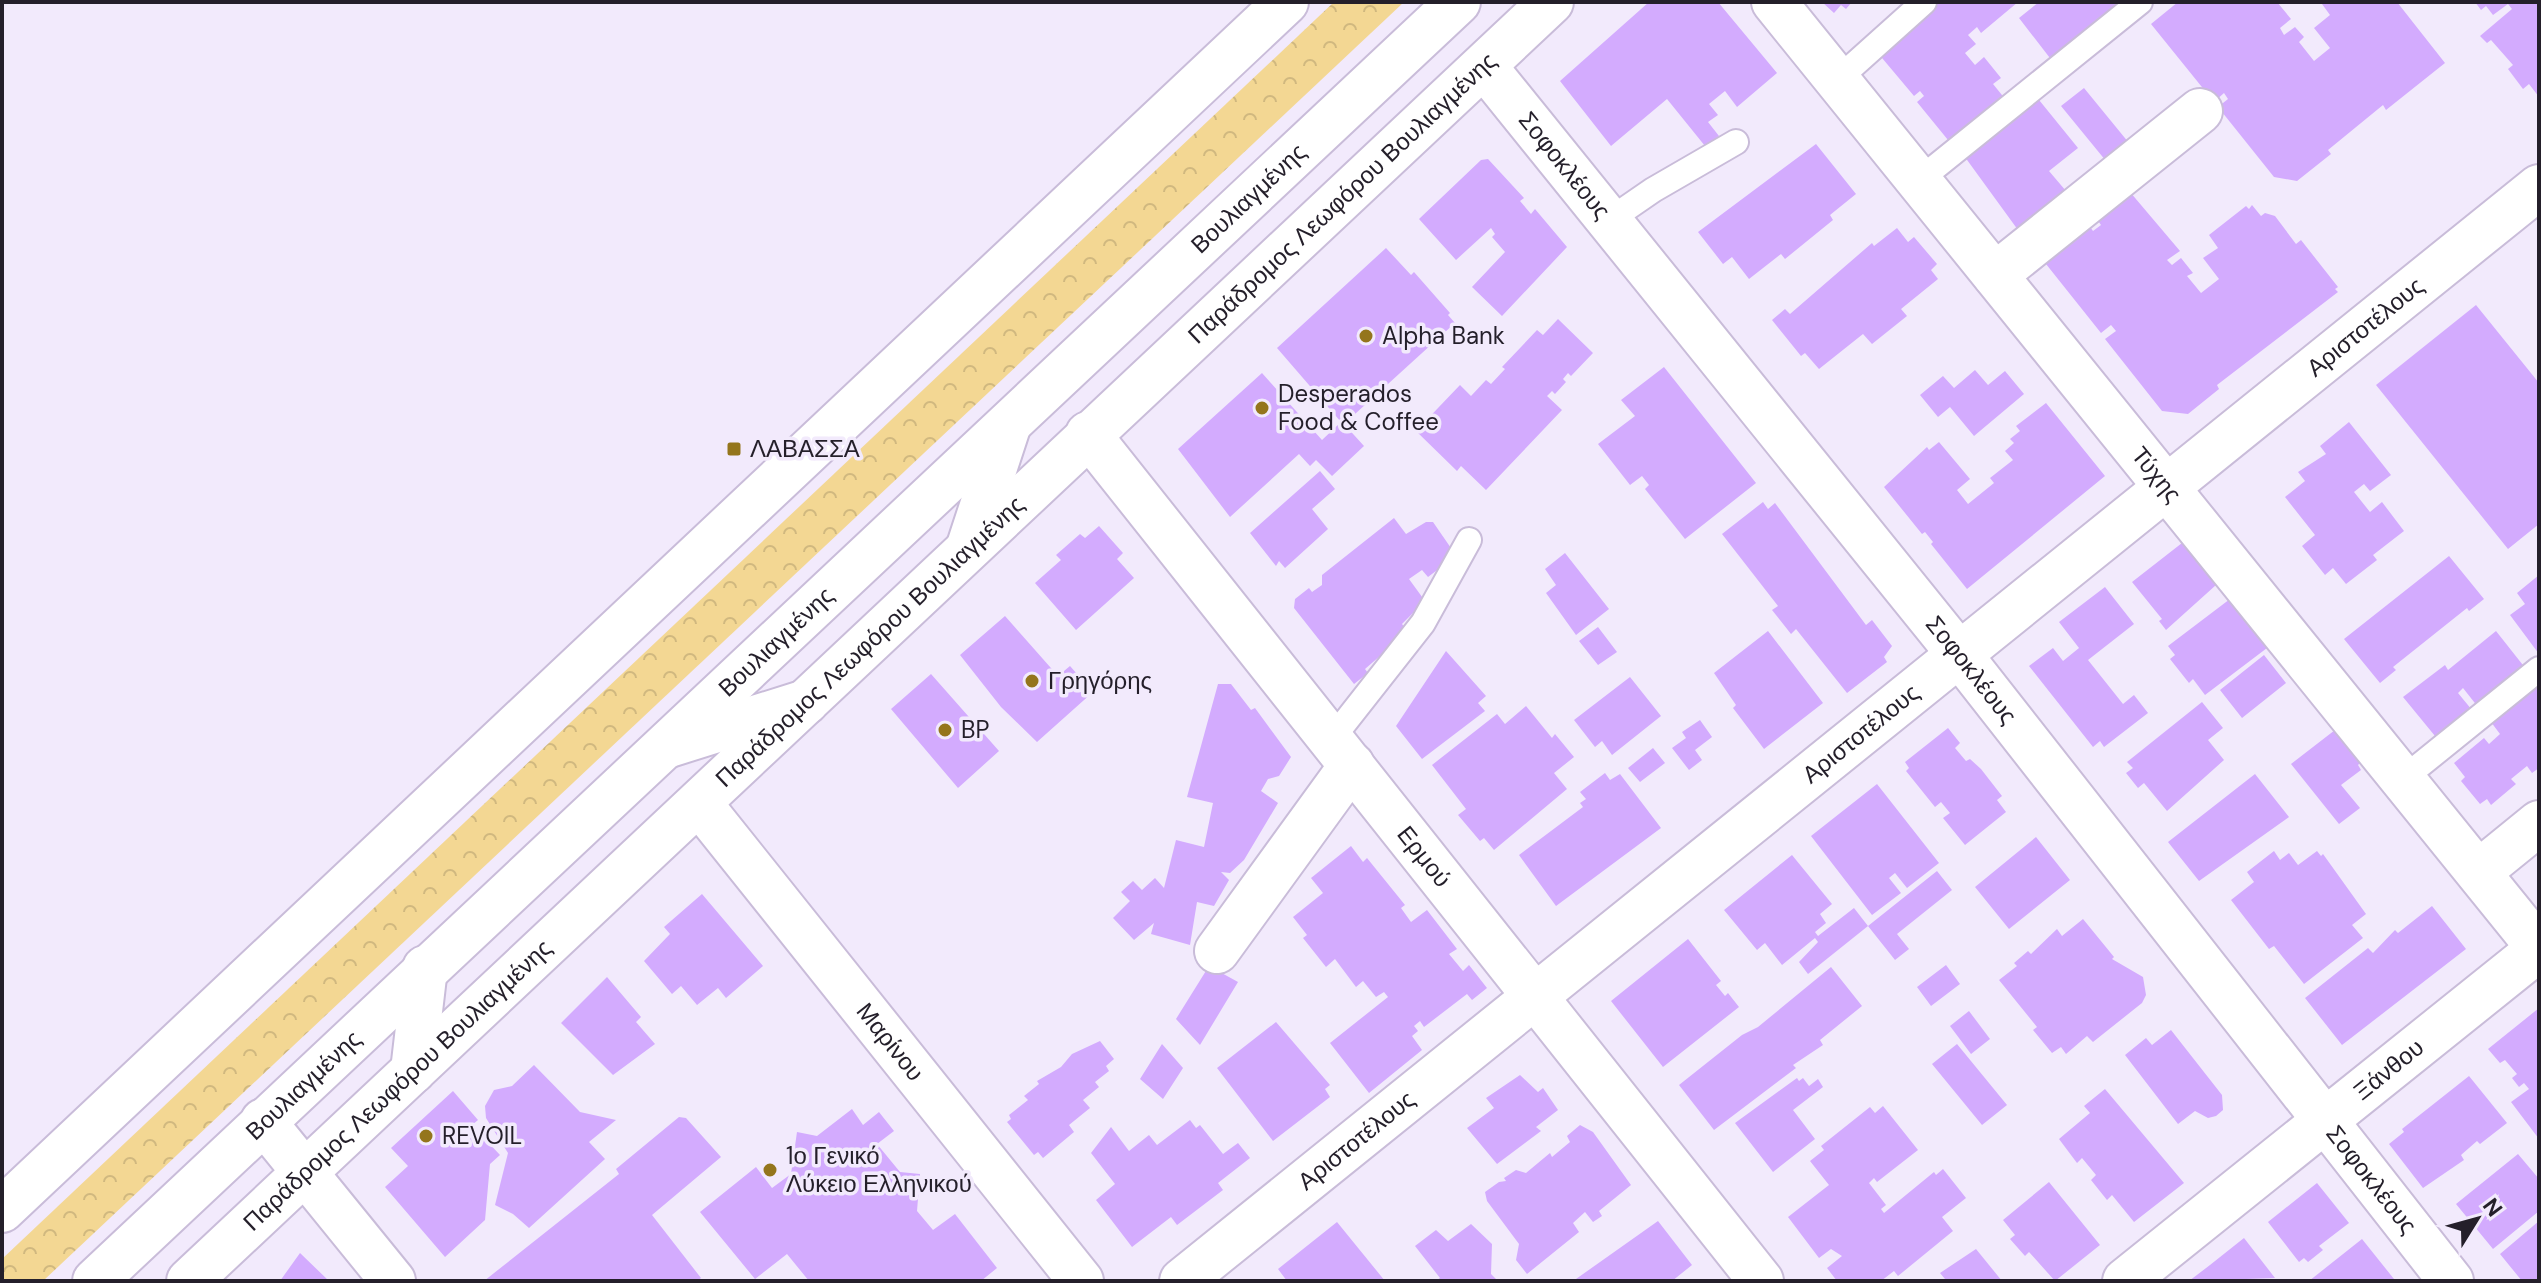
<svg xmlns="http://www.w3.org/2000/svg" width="2541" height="1283" viewBox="0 0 2541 1283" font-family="'DM Sans',sans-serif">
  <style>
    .forest { fill: url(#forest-crowns) }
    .building { fill: #d3abfe }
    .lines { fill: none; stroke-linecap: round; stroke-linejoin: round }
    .lane-casing { stroke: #c9bcd9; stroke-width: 28 }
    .street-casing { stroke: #c9bcd9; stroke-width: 48 }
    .secondary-casing { stroke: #c9bcd9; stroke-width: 48 }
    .primary-casing { stroke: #c9bcd9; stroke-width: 48 }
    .lane { stroke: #fff; stroke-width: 24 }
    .street { stroke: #fff; stroke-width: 44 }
    .secondary { stroke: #fff; stroke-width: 44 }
    .primary { stroke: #fff; stroke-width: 44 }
    .poi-dot { fill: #94751c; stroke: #f2eafc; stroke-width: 3 }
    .labels { text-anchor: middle; stroke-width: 7; stroke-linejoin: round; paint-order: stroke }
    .street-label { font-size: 24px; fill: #241f2a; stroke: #f2eafc }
    .poi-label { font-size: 24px; fill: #241f2a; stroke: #f2eafc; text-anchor: start }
  </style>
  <defs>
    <pattern id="forest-crowns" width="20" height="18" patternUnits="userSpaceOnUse" patternTransform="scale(2)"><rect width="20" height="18" fill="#f3d793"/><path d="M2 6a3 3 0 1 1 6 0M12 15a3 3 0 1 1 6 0" fill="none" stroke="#d0b87f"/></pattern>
  </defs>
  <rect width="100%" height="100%" fill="#f2eafc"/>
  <!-- forest -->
  <path class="forest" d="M1334 2H1404L43 1281H2V1259Z"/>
  <!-- building -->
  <path class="building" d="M1649 2H1718L1777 73 1737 107 1725 91 1709 104 1718 115 1708 122 1719 136 1705 146 1667 99 1611 146 1560 81Z
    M1822 2H1852L1846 9 1841 5 1834 13Z
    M1936 2H2018L1981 33 1977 27 1968 35 1976 44 1965 53 1975 65 1984 57 2001 78 1993 84 2006 100 1955 142 1951 138 1948 140 1917 102 1924 96 1920 91 1914 96 1877 52Z
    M2039 2H2122L2053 62 2019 18Z
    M2178 2H2277L2291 19 2280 28 2284 35 2295 27 2304 37 2299 42 2314 61 2330 48 2314 28 2330 15 2322 4 2325 2H2397L2445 63 2386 110 2383 105 2328 150 2331 154 2297 181 2274 177 2218 107 2228 99 2224 93 2214 102 2151 24Z
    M2475 2H2539V97L2529 84 2523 89 2508 69 2513 65 2491 40 2487 43 2480 36 2512 9 2508 4 2493 15 2486 6 2481 10Z
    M2084 88 2129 143 2106 161 2061 106Z
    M2035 95 2078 148 2049 171 2066 191 2018 230 1962 153Z
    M1816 144 1856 194 1830 215 1833 220 1785 259 1781 254 1749 279 1732 257 1723 264 1698 232Z
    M1488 159 1524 198 1520 201 1531 214 1535 209 1567 247 1502 316 1472 287 1505 252 1492 237 1495 234 1491 228 1456 260 1419 219 1481 160Z
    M2130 192 2180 251 2167 260 2172 265 2181 258 2193 273 2187 276 2201 293 2219 279 2203 258 2218 248 2209 235 2246 206 2249 209 2252 205 2261 216 2265 213 2275 216 2296 244 2301 240 2338 287 2335 289 2338 292 2217 385 2219 389 2188 414 2162 411 2105 339 2116 331 2111 325 2101 333 2042 259 2088 224 2093 231 2101 225 2096 218Z
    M1897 228 1908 242 1914 237 1937 264 1931 270 1938 279 1901 309 1907 316 1872 344 1863 334 1819 369 1805 353 1801 356 1772 320 1785 309 1790 314 1872 243 1874 246Z
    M1386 248 1411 275 1414 272 1450 313 1448 315 1455 323 1344 424 1364 446 1332 476 1316 460 1310 466 1299 454 1230 517 1178 449 1262 373 1322 440 1341 422 1277 348Z
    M2476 305 2539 383V524L2508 549 2376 385Z
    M1558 319 1593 353 1571 376 1568 373 1563 379 1566 382 1555 394 1552 391 1547 396 1562 410 1486 490 1461 466 1457 471 1416 431 1460 385 1471 396 1486 380 1491 384 1505 369 1502 367 1537 330 1543 335Z
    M1664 367 1756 483 1685 539 1645 489 1649 485 1642 476 1630 485 1598 444 1635 416 1621 400Z
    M1975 370 1988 385 2005 371 2024 394 1974 436 1950 407 1938 417 1920 395 1943 376 1954 388Z
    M2046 403 2105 476 1967 589 1931 544 1933 542 1925 532 1922 534 1884 487 1927 447 1929 450 1939 442 1970 479 1957 490 1968 504 1994 483 1990 478 2013 460 2005 451 2014 443 2010 439 2020 431 2016 426Z
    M2349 422 2391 475 2370 491 2364 484 2354 492 2370 512 2382 502 2404 531 2373 555 2377 560 2346 584 2333 568 2325 575 2302 546 2315 535 2285 497 2305 481 2298 472 2326 454 2320 446Z
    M1320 471 1335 489 1312 509 1328 529 1285 568 1279 561 1276 566 1250 533Z
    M1763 502 1768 509 1775 503 1866 625 1872 620 1892 646 1884 657 1887 662 1847 693 1796 629 1791 634 1772 610 1778 606 1722 534Z
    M1394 518 1406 534 1426 522H1433L1453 551V558L1428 577 1422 570 1409 579 1425 601 1402 624 1412 637 1383 660 1380 656 1365 669 1368 673 1354 684 1294 608 1295 599 1309 588 1312 592 1322 585V575Z
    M1099 526 1123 553 1117 559 1134 578 1076 630 1035 583 1061 560 1056 555 1080 534 1085 538Z
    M2182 543 2216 585 2166 630 2159 621 2162 619 2132 582Z
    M1565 553 1609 609 1576 635 1546 593 1556 585 1545 569Z
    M2449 556 2484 599 2469 611 2467 608 2393 667 2396 670 2380 683 2344 639Z
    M2539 575V654L2510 615 2525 604 2517 593Z
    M2105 587 2134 624 2088 660 2123 704 2134 695 2148 713 2104 747 2100 741 2093 747 2029 666 2053 648 2063 661 2079 648 2059 622Z
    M2230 599 2267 648 2205 695 2193 679 2189 683 2170 659 2175 655 2168 646Z
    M1005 616 1058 676 1070 666 1093 692 1037 742 1001 707 960 655Z
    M1598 627 1617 652 1598 665 1579 641Z
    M1768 631 1823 703 1764 749 1733 708 1736 705 1714 673Z
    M2496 631 2526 669 2478 707 2463 688 2458 693 2472 710 2435 736 2403 697 2445 665 2448 670Z
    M1446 651 1486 696 1478 703 1485 711 1422 759 1396 726Z
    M2264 655 2286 683 2242 718 2220 690Z
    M931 674 999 751 958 788 891 709Z
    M1630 677 1661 716 1612 755 1602 741 1595 747 1574 720Z
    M1218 684H1231L1251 710 1255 708 1291 757 1279 776 1268 779 1261 791 1278 803 1244 860 1230 873 1221 872 1229 880 1214 906 1197 902 1190 945 1151 934 1154 923 1134 940 1113 918 1130 901 1121 892 1133 881 1142 890 1155 878 1164 888 1176 840 1204 847 1213 803 1187 797Z
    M2535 687 2539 692V768L2532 773 2527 766 2511 779 2516 784 2491 805 2487 799 2480 804 2461 781 2465 777 2454 763 2484 738 2489 744 2500 734 2491 722Z
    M2202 702 2223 728 2208 740 2224 760 2167 811 2144 783 2138 788 2126 773 2133 768 2127 762Z
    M1526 706 1552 738 1555 734 1574 757 1554 773 1567 789 1494 850 1484 838 1480 841 1458 815 1466 809 1432 765 1497 714 1505 724Z
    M1700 720 1712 737 1695 750 1702 760 1689 770 1672 748 1686 738 1682 732Z
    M1948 728 1960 743 1955 748 1966 761 1970 759 1981 769 2002 796 1997 800 2006 812 1965 845 1943 818 1950 813 1941 802 1935 807 1906 771 1909 768 1905 762Z
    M2335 730 2360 763 2358 765 2361 770 2341 785 2360 808 2339 824 2291 764Z
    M1653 748 1665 763 1640 782 1628 768Z
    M1605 773 1610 780 1620 774 1661 828 1556 906 1519 855 1583 807 1580 803 1586 799 1580 792Z
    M2255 774 2289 817 2199 881 2168 842Z
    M1877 784 1939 863 1907 888 1895 873 1889 878 1901 893 1872 915 1811 836Z
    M2036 837 2070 880 2009 929 1975 887Z
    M1351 846 1363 862 1367 858 1405 905 1401 908 1411 922 1427 910 1457 949 1449 954 1463 971 1469 965 1487 988 1472 1000 1467 994 1424 1027 1420 1021 1414 1026 1418 1031 1412 1036 1422 1050 1369 1093 1330 1043 1388 997 1384 992 1376 997 1363 981 1356 987 1335 959 1326 967 1303 938 1307 935 1293 917 1323 893 1311 878Z
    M2274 851 2280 860 2289 853 2298 865 2317 851 2321 856 2323 854 2366 914 2352 925 2363 938 2304 984 2274 946 2269 949 2231 900 2254 882 2247 872Z
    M1792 855 1832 904 1820 914 1826 923 1815 932 1818 936 1854 908 1868 926 1808 974 1799 962 1818 942 1815 938 1782 965 1765 943 1757 950 1724 910Z
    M1937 871 1952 890 1897 934 1909 949 1895 960 1868 926Z
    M702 894 763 966 726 998 718 988 697 1005 681 986 672 994 644 961 670 934 664 927Z
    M2432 906 2466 949 2342 1045 2305 998 2368 948 2373 953 2395 930 2398 933Z
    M2083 919 2114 957 2112 959 2143 977 2146 995 2142 1003 2093 1042 2087 1036 2066 1054 2061 1047 2052 1053 2033 1030 2037 1027 1999 980 2017 966 2014 963 2028 951 2031 954 2057 929 2062 936Z
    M1688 939 1721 981 1716 985 1725 996 1728 993 1739 1007 1663 1067 1611 1001Z
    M1946 965 1960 984 1931 1006 1917 987Z
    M1209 966 1238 982 1200 1045 1176 1019Z
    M1831 967 1862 1006 1820 1040 1823 1045 1793 1065 1796 1068 1714 1130 1679 1085 1742 1035 1758 1027Z
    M607 977 641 1017 636 1022 655 1044 613 1075 561 1023Z
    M2539 1008V1139L2511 1102 2529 1089 2524 1083 2519 1087 2512 1078 2517 1074 2505 1060 2500 1063 2488 1049Z
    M1969 1011 1990 1039 1971 1054 1950 1026Z
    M1276 1022 1330 1085 1325 1089 1330 1097 1273 1141 1217 1068Z
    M2171 1030 2222 1095 2223 1110 2216 1116 2208 1118 2195 1111 2178 1124 2125 1055 2146 1038 2152 1045Z
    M1100 1041 1114 1059 1106 1066 1109 1071 1095 1082 1099 1087 1083 1100 1090 1108 1069 1125 1074 1132 1043 1158 1038 1152 1034 1155 1007 1122 1011 1119 1009 1115 1028 1100 1024 1096 1039 1084 1037 1081 1061 1067 1072 1054Z
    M1162 1044 1183 1068 1163 1099 1140 1079Z
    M1957 1044 2007 1105 1982 1125 1932 1064Z
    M534 1065 580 1112 616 1120 589 1142 605 1159 529 1228 513 1214 495 1205 508 1153 486 1118 485 1106 494 1090 512 1086Z
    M1520 1075 1538 1092 1543 1088 1558 1110 1536 1127 1541 1131 1497 1164 1467 1128 1494 1108 1486 1098Z
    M2469 1076 2507 1123 2480 1144 2477 1141 2461 1155 2464 1160 2423 1188 2389 1144 2404 1132 2402 1129Z
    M1797 1078 1799 1081 1803 1078 1809 1086 1818 1079 1823 1087 1793 1110 1815 1139 1773 1172 1735 1123Z
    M2105 1089 2184 1183 2134 1222 2112 1195 2107 1200 2091 1180 2096 1175 2082 1158 2077 1163 2059 1139 2090 1113 2084 1106Z
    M453 1091 478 1120 472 1125 500 1155 490 1164 485 1220 445 1257 385 1187 408 1166 391 1148Z
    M1883 1106 1918 1150 1877 1182 1874 1178 1869 1183 1886 1205 1881 1209 1884 1213 1934 1172 1936 1175 1943 1169 1966 1198 1942 1217 1953 1231 1898 1276 1894 1271 1881 1281H1837L1827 1268 1842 1256 1831 1249 1819 1258 1788 1217 1829 1185 1810 1161 1824 1150 1821 1146 1870 1107 1875 1113Z
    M852 1109 863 1125 879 1112 894 1131 877 1144 900 1172 920 1174 917 1211 933 1230 955 1214 997 1268 981 1281H809L787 1254 755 1279 700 1212 756 1167 772 1188 791 1174 797 1132 817 1136Z
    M679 1117 686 1118 721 1157 652 1215 701 1278 697 1281H484L619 1174 616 1169Z
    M1190 1120 1196 1128 1200 1125 1223 1154 1238 1143 1250 1158 1218 1183 1223 1190 1177 1225 1171 1217 1132 1247 1096 1200 1115 1184 1091 1153 1111 1127 1129 1151 1149 1135 1157 1145Z
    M1580 1125 1593 1132 1631 1185 1599 1211 1602 1216 1593 1222 1585 1212 1573 1223 1579 1232 1527 1274 1516 1260 1519 1244 1487 1201 1485 1192 1499 1182 1506 1181 1504 1178 1516 1170 1526 1173 1550 1153 1552 1157 1570 1142 1567 1136Z
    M2518 1154 2539 1179V1211L2493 1249 2456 1204Z
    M2049 1182 2100 1245 2055 1281 2029 1252 2025 1256 2010 1239 2015 1235 2003 1220Z
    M2317 1183 2349 1223 2319 1246 2323 1250 2308 1262 2304 1258 2299 1262 2268 1222Z
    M1658 1221 1692 1265 1672 1281 1576 1279Z
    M2539 1221V1281H2522L2500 1254Z
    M1337 1222 1385 1281H1287L1278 1269Z
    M1471 1224 1492 1244 1491 1274 1498 1281H1436L1440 1278 1415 1246 1436 1230 1448 1241Z
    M2244 1238 2275 1278 2189 1281 2210 1265Z
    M2362 1239 2394 1279 2392 1281H2309Z
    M1976 1249 2002 1281H1942L1945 1279 1940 1273Z
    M300 1253 329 1281H280Z"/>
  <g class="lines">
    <defs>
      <path id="lane" d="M1837 80 1924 2
        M1918 181 2140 2
        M1608 221 1653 190 1736 142
        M1331 740 1423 623 1469 540
        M2404 778 2539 669"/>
      <g id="street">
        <path id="s1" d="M1774 2 2539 948"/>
        <path id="s2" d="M1484 66 1959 654 2451 1281"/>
        <path d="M1995 275 2200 111"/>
        <path id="s3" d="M1088 434 1761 1281"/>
        <path id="s4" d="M699 803 1081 1281"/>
        <path d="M2480 871 2539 823"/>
        <path d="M1217 951 1352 765"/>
        <path d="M263 1121 393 1281"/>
        <path id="s5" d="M1182 1281 2539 187"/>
        <path id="s6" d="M2125 1281 2539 949"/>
      </g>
      <g id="secondary">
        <path id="s7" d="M189 1281 1551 2"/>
      </g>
      <g id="primary">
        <path d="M969 546 1008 427"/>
        <path d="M669 745 806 702"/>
        <path d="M413 1071 425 968"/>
        <path d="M2 1210 1286 2"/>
        <path id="s8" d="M95 1281 1458 2"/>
      </g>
    </defs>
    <!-- lane casing -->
    <use href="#lane" class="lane-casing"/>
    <!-- street casing -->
    <use href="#street" class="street-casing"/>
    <!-- secondary casing -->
    <use href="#secondary" class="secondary-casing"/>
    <!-- primary casing -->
    <use href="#primary" class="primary-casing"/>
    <!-- lane -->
    <use href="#lane" class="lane"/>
    <!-- street -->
    <use href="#street" class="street"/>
    <!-- secondary -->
    <use href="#secondary" class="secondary"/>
    <!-- primary -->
    <use href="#primary" class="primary"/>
  </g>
  <!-- markers -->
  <g class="poi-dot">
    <circle cx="1366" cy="336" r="8"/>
    <circle cx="1262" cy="408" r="8"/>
    <rect x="726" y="441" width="16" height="16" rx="4"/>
    <circle cx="1032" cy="681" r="8"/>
    <circle cx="945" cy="730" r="8"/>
    <circle cx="426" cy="1136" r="8"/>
    <circle cx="770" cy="1170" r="8"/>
  </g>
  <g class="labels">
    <!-- street labels -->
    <g class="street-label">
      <text dy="8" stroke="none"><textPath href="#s2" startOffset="128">Σοφοκλέους</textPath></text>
      <text dy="8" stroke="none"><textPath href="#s8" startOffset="1582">Βουλιαγμένης</textPath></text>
      <text dy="8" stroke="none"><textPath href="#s7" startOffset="1582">Παράδρομος Λεωφόρου Βουλιαγμένης</textPath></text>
      <text dy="8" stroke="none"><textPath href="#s5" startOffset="1520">Αριστοτέλους</textPath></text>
      <text dy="8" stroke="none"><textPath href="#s1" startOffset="608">Τύχης</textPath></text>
      <text dy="8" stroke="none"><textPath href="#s8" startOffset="934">Βουλιαγμένης</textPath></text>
      <text dy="8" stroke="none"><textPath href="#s7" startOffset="934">Παράδρομος Λεωφόρου Βουλιαγμένης</textPath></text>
      <text dy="8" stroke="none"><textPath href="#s2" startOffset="776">Σοφοκλέους</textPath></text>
      <text dy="8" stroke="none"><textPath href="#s5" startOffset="872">Αριστοτέλους</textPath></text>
      <text dy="8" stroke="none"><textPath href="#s3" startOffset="540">Ερμού</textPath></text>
      <text dy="8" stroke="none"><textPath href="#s4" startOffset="306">Μαρίνου</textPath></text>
      <text dy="8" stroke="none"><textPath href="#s6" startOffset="338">Ξάνθου</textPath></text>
      <text dy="8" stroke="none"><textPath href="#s8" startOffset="286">Βουλιαγμένης</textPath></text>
      <text dy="8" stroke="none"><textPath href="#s7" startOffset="286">Παράδρομος Λεωφόρου Βουλιαγμένης</textPath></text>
      <text dy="8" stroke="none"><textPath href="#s5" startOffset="224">Αριστοτέλους</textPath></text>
      <text dy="8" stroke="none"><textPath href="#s2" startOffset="1424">Σοφοκλέους</textPath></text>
    </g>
    <!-- poi labels -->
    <g class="poi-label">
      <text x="1382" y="344">Alpha Bank</text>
      <text x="1278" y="402">Desperados<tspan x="1278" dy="28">Food &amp; Coffee</tspan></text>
      <text x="750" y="457">ΛΑΒΑΣΣΑ</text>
      <text x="1048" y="689">Γρηγόρης</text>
      <text x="961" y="738">BP</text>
      <text x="442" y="1144">REVOIL</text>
      <text x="786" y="1164">1ο Γενικό<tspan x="786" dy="28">Λύκειο Ελληνικού</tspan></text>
    </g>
  </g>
  <!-- border -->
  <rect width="2541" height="1283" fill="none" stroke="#241f2a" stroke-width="8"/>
  <!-- north arrow -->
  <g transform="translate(2477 1219) rotate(53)" stroke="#f2eafc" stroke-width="6" paint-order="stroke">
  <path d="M0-6L14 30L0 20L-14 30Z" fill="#241f2a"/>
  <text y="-12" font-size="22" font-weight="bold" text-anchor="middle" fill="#241f2a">N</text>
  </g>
</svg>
